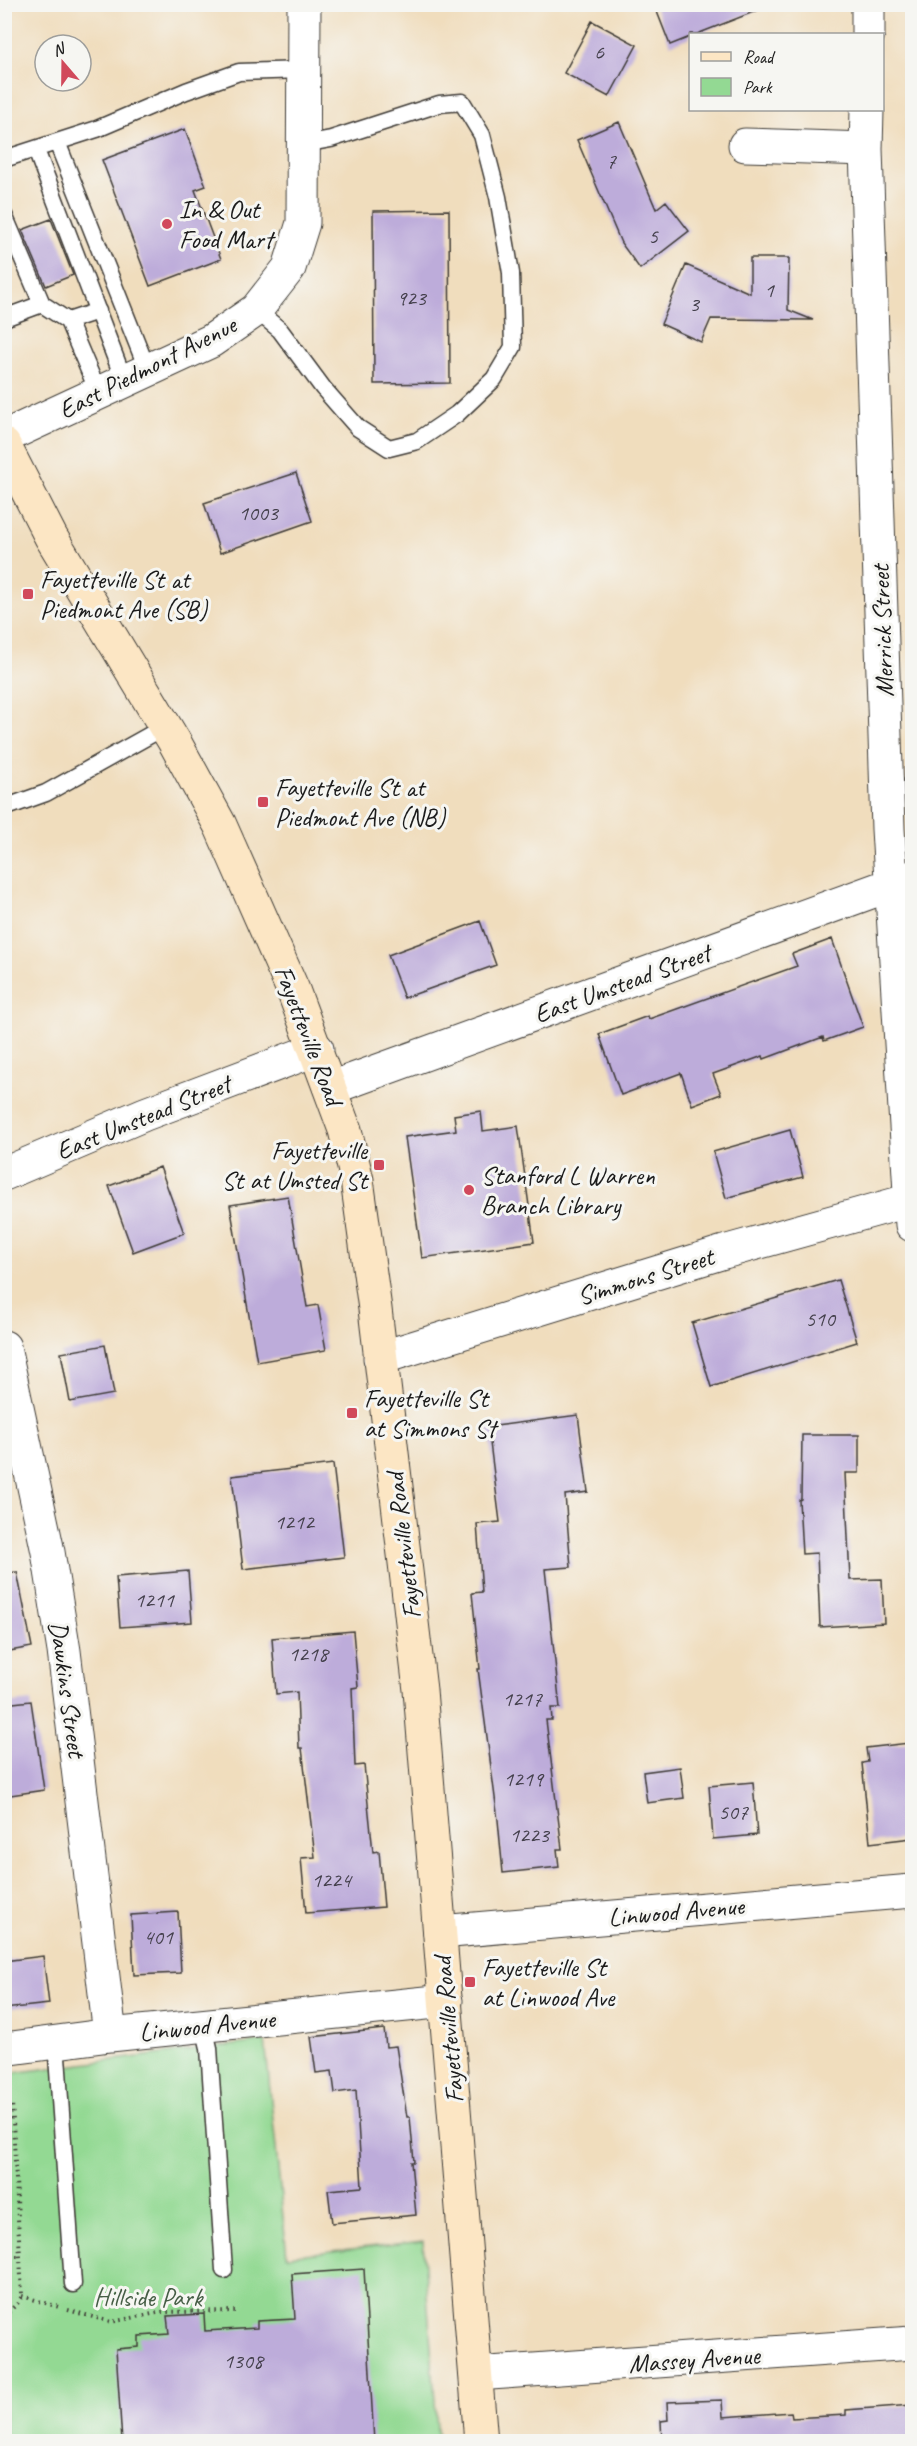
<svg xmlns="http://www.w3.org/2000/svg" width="917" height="2446" viewBox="0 0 917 2446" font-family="Caveat,sans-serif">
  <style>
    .green { fill: #93d993; stroke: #587a58; stroke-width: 1.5 }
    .building { fill: #bdacda }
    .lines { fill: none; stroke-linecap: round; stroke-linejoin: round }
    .service-casing { stroke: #3c3934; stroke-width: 19 }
    .minor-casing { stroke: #3c3934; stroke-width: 35 }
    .tertiary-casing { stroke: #3c3934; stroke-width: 35 }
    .secondary-casing { stroke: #3c3934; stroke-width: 35 }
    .path { stroke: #3c3934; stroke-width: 4; stroke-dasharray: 1.5 4.5; stroke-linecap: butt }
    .service { stroke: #fff; stroke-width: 16 }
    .minor { stroke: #fff; stroke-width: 33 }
    .tertiary { stroke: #fff; stroke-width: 33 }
    .secondary { stroke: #fce6c4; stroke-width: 33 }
    .poi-dot { fill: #d1495b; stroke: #f6f6f2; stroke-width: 2 }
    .labels { text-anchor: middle; stroke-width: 6; stroke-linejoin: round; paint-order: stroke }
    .number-label { font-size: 22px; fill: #44404c }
    .poi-label { font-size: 26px; fill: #1c1c1c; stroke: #f6f6f2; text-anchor: start }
    .street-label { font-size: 26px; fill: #1c1c1c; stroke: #f6f6f2 }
    .park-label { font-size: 26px; fill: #465e46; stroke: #f6f6f2 }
  </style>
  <rect width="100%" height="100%" fill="#f6f6f2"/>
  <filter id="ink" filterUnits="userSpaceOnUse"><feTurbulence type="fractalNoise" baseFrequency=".0167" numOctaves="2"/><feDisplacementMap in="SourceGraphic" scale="12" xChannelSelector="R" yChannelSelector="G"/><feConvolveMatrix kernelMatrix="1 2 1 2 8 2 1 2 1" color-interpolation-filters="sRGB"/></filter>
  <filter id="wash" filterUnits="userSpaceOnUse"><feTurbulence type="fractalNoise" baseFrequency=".008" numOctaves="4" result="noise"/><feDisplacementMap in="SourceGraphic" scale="24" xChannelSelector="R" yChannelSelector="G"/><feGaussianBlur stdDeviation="1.35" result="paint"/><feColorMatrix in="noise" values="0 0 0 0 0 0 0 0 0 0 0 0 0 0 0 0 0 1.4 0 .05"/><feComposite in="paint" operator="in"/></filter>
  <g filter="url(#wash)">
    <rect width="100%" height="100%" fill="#f0ddbd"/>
    <!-- green -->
    <path class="green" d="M265 2041 287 2256 423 2241 438 2441H5L4 2074Z"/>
    <g id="blocks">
      <!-- building -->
      <path class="building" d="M654 4H769V6L697 34H690V37L670 45Z
        M592 21 637 45 609 97 564 73Z
        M619 122 656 209 666 201 689 231 640 269 621 243 577 140Z
        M185 129 206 186 195 190 221 259 150 286 102 160Z
        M449 210 450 383 374 384 373 211Z
        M51 219 73 275 46 286 22 230Z
        M750 258H789L788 310 813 320 711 319 701 342 661 324 686 265 750 293Z
        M296 473 312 521 220 553 204 503Z
        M480 921 496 965 404 998 388 955Z
        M832 939 863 1027 824 1041 823 1037 764 1059 763 1056 713 1074 721 1094 692 1105 681 1073 621 1095 599 1034 648 1016 649 1019 797 966 792 954Z
        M481 1111 483 1131 518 1126 534 1242 422 1258 405 1137 456 1130 454 1115Z
        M790 1130 803 1177 726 1198 713 1152Z
        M160 1167 184 1233 133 1252 109 1186Z
        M288 1196 307 1307 318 1305 326 1350 257 1362 230 1205Z
        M838 1280 857 1342 711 1387 692 1323Z
        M105 1345 114 1394 70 1402 61 1353Z
        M578 1415 588 1492 565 1495 571 1567 545 1569 560 1708H551L552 1720H546L562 1849H557L559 1867 503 1873 498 1820 478 1669H480L472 1593 482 1592 477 1524 500 1522 488 1427Z
        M802 1435H859V1473H845L850 1580 882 1579 884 1623 820 1627 817 1553 802 1554 799 1500 801 1499Z
        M333 1464 344 1557 243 1569 232 1476Z
        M188 1571 192 1622 120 1627 116 1577Z
        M17 1572 32 1647 4 1652V1573Z
        M353 1631 358 1687 352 1688 355 1766 364 1765 373 1852 379 1851 384 1907 306 1913 301 1858 315 1857 302 1748H299L297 1692 276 1694 272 1638Z
        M31 1701 44 1790 4 1796V1704Z
        M909 1743 910 1757H912V1838L870 1843 862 1763 868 1762 866 1748Z
        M680 1767 684 1798 647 1803 643 1772Z
        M753 1782 757 1835 713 1839 709 1786Z
        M178 1912 181 1973 134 1975 131 1915Z
        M43 1956 49 2004 4 2009V1961Z
        M384 2029 386 2047 396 2046 407 2117H410L414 2162H411L416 2215 332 2223 328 2190 362 2187 356 2090 335 2093 332 2071 316 2073 311 2037Z
        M364 2269 374 2442H122L116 2349 139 2347V2336L169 2334 167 2316 204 2314 205 2331 257 2328V2321L295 2319 292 2274Z
        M722 2400 723 2417 791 2412 792 2418 846 2415V2410L912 2405V2442H662L661 2421 668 2420 667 2402Z"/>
    </g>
  </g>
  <g filter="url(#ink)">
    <use href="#blocks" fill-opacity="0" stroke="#3c3934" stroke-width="1.5"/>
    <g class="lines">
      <defs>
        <path id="service" d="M57 142 148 371
          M36 150 125 383
          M4 159 97 129 186 91 239 72 304 70
          M4 215 42 304 4 318
          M42 304 68 321 99 394
          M256 310 280 330 323 388 358 428 389 448 417 441 457 414 494 379 513 347 511 273 498 197 482 135 462 102 439 104 331 139 304 144
          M68 321 98 311
          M4 808 46 793 166 726
          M204 2026 209 2048 224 2270
          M56 2042 73 2284"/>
        <path id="minor" d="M868 34V4
          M867 110 866 149 888 829 912 1225
          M745 145 866 149
          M4 437 211 341 256 310 289 268 303 223 304 4
          M4 1347 48 1552 64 1651 110 2035
          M380 1358 724 1252 911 1200
          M440 1932 912 1891
          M4 2049 110 2035 446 2001
          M476 2374 912 2343"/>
        <path id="tertiary" d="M331 1088 912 877
          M4 1174 145 1114 317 1049"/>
        <path id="secondary" d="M4 445 51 537 174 741 220 825 293 990 345 1130 357 1180 375 1309 420 1690 481 2442"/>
      </defs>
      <!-- service casing -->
      <use href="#service" class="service-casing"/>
      <!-- minor casing -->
      <use href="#minor" class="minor-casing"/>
      <!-- tertiary casing -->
      <use href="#tertiary" class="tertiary-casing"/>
      <!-- secondary casing -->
      <use href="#secondary" class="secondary-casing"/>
      <!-- path -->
      <path class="path" d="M4 2256H20
        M22 2296 59 2307
        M68 2310 111 2322 162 2312 238 2311
        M4 2316 17 2304 22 2296 12 2102"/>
      <!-- service -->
      <use href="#service" class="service"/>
      <!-- minor -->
      <use href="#minor" class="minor"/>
      <!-- tertiary -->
      <use href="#tertiary" class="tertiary"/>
      <!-- secondary -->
      <use href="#secondary" class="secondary"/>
    </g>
  </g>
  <!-- markers -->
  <g class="poi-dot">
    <circle cx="167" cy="224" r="6"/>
    <rect x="22" y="588" width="12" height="12" rx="3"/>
    <rect x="257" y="796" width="12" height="12" rx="3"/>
    <rect x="373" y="1159" width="12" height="12" rx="3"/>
    <circle cx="469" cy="1190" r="6"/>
    <rect x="346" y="1407" width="12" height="12" rx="3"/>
    <rect x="464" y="1976" width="12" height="12" rx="3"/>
  </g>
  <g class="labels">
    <!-- number labels -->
    <g class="number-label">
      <text x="599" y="59">6</text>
      <text x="611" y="168">7</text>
      <text x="653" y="243">5</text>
      <text x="769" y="297">1</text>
      <text x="411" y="305">923</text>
      <text x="694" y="311">3</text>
      <text x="258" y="520">1003</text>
      <text x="820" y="1326">510</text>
      <text x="294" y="1529">1212</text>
      <text x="154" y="1607">1211</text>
      <text x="308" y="1661">1218</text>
      <text x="522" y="1706">1217</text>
      <text x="523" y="1786">1219</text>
      <text x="733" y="1819">507</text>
      <text x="529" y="1842">1223</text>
      <text x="331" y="1887">1224</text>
      <text x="158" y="1944">401</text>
      <text x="243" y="2368">1308</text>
    </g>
    <!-- poi labels -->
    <g class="poi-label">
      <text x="179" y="218">In &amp; Out<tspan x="179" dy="30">Food Mart</tspan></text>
      <text x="40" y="588">Fayetteville St at<tspan x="40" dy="30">Piedmont Ave (SB)</tspan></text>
      <text x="275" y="796">Fayetteville St at<tspan x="275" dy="30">Piedmont Ave (NB)</tspan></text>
      <text x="367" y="1159" text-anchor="end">Fayetteville<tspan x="367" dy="30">St at Umsted St</tspan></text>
      <text x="481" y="1184">Stanford L Warren<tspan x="481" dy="30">Branch Library</tspan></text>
      <text x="364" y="1407">Fayetteville St<tspan x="364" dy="30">at Simmons St</tspan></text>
      <text x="482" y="1976">Fayetteville St<tspan x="482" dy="30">at Linwood Ave</tspan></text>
    </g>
    <!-- street labels -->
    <g class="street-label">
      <text transform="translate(147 367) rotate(-27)" y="9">East Piedmont Avenue</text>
      <text transform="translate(882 631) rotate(-92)" y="9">Merrick Street</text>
      <text transform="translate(622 983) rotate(-20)" y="9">East Umstead Street</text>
      <text transform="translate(309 1035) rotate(69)" y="9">Fayetteville Road</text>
      <text transform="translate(143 1117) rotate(-22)" y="9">East Umstead Street</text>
      <text transform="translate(645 1276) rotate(-17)" y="9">Simmons Street</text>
      <text transform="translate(403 1546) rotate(-97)" y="9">Fayetteville Road</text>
      <text transform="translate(68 1689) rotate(82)" y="9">Dawkins Street</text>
      <text transform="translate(676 1911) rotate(-5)" y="9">Linwood Avenue</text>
      <text transform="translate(207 2025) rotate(-6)" y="9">Linwood Avenue</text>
      <text transform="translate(448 2030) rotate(-95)" y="9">Fayetteville Road</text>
      <text transform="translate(694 2359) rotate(-4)" y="9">Massey Avenue</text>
    </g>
    <!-- park labels -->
    <g class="park-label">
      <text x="148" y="2306">Hillside Park</text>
    </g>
  </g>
  <!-- margin -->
  <rect width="917" height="2446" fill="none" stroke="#f6f6f2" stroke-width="24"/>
  <!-- legend -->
  <rect x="689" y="33" width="195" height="78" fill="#f6f6f2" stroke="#9f9f9c" stroke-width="1.5"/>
  <rect x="701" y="52" width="30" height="9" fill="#fce6c4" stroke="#9f9f9c" stroke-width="1.5"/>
  <text x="743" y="63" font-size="18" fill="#1c1c1c">Road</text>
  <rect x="701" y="78" width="30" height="18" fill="#93d993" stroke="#9f9f9c" stroke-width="1.5"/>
  <text x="743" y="93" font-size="18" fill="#1c1c1c">Park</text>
  <!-- north arrow -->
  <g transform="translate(63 63) rotate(340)"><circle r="28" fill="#f6f6f2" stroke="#9f9f9c" stroke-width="1.5"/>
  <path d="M0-4.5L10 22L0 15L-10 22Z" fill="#d1495b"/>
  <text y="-9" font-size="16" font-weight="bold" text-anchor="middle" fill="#1c1c1c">N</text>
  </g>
</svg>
